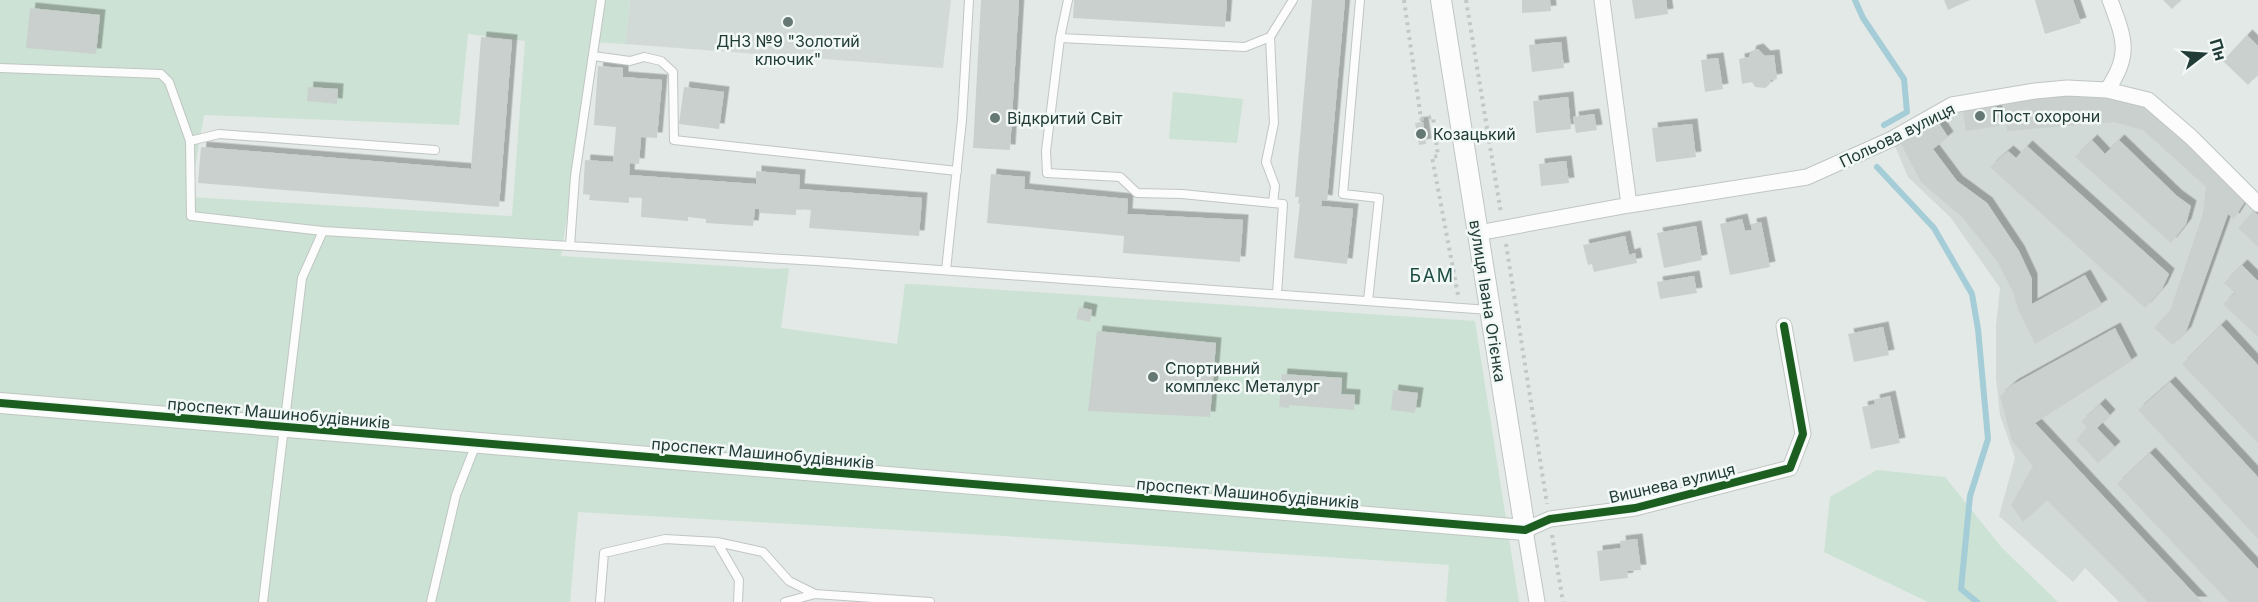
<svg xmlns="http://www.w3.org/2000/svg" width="2258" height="602" viewBox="0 0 2258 602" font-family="Inter,sans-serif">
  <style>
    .built { fill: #d1dad6 }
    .green { fill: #cce2d4; fill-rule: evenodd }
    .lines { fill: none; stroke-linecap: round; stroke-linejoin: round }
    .stream { stroke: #a4cdd7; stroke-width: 6 }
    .building { fill: #cad0ce; filter: url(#shadow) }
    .service-casing { stroke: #c0c6c3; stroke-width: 10 }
    .minor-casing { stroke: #c0c6c3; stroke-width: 17 }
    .tertiary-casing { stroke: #c0c6c3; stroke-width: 22 }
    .path { stroke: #c0c9c6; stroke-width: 4; stroke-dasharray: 3 4.5; stroke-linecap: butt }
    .service { stroke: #fbfcfb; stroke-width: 8 }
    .minor { stroke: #fbfcfb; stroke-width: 15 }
    .tertiary { stroke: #fbfcfb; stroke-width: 20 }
    .cycleway-casing { stroke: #f1f8f5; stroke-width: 11 }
    .cycleway { stroke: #1b5e20; stroke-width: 8 }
    .poi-dot { fill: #657874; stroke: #f1f8f5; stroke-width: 2 }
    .labels { text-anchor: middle; stroke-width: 5; stroke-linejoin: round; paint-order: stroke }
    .poi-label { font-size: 16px; fill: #213b36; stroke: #f1f8f5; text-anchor: start }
    .street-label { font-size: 16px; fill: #213b36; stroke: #f1f8f5 }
    .neighbourhood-label { font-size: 18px; letter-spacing: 1.5px; fill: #1e4d44; stroke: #f1f8f5 }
  </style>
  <defs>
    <filter id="shadow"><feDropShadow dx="5.5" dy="-5.5" stdDeviation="0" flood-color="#0004"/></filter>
  </defs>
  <rect width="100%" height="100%" fill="#e3e9e6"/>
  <!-- built -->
  <path class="built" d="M630 0H951L943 68 625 44Z
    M2117 93 2157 114 2232 183 2258 215V602H2119L2085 568 2073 582 1999 516 2015 458 2000 415 1996 378V326L2000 288 1951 218 1908 177 1892 139 1938 119 1963 111 2035 99Z"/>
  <!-- green -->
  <path class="green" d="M0 0H630L625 44 593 42 561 256 776 269 789 268 781 328 897 344 905 284H913L1475 321 1519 602H1446L1449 565 1004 536 578 512 570 602H0ZM468 34 525 41 512 216 190 197 204 115 459 125Z
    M1173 92 1243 99 1237 143 1169 139Z
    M1877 470 1945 477 2002 548 2058 602H1928L1824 552 1830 497Z"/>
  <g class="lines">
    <!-- stream -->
    <path class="stream" d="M1855 0 1863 18 1904 79 1907 112 1884 125
      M1877 167 1934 228 1972 294 1978 329 1988 439 1970 496 1961 589 1977 602"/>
  </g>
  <!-- building -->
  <path class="building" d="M981 0H1019L1010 150 973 148Z
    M1074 0H1227L1225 27 1073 18Z
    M1312 0H1345L1327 201 1322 200 1321 206 1353 209 1347 264 1294 258 1300 203 1298 204 1299 197H1295Z
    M1522 0H1550L1551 11 1522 13Z
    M1632 0H1666L1668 14 1635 19Z
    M1944 0H1970L1948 10Z
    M2035 0H2073L2081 23 2045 34Z
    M2163 0H2181L2172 9Z
    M30 8 100 15 96 54 26 48Z
    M2247 35 2258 46V74L2248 85 2223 61Z
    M481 37 512 40 499 207 198 183 201 147 471 169Z
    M1561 42 1564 68 1532 72 1529 45Z
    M1758 49 1765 56 1774 55 1777 79 1771 80 1769 85 1765 88 1755 87 1752 82 1742 84 1739 59 1749 57 1751 51Z
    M1718 58 1723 89 1705 92 1701 60Z
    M598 66 623 68V77L662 80 657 138 641 137 639 164 630 163 629 175 756 184V171L800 175 799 189 922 198 919 236 809 228 811 210 796 209V215L759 213V209H755L753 226 706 223V219L688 217V221L641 217 642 198 629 197V203L589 200 590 195 583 194 585 160 613 162 616 127 594 125Z
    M308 87 338 89 337 104 307 101Z
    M684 87 724 92 719 129 679 124Z
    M2117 93 2157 114 2247 198 2234 219 2228 214 2186 332 2173 345 2154 328 2170 311 2203 213 2206 187 2143 130 2114 122 2007 131 2004 104 2032 99Z
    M1568 97 1571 129 1536 133 1533 101Z
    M1996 106 1999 126 1966 131 1963 111Z
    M1594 114 1597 130 1576 133 1573 117Z
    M1937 120 1948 137 1933 149 1957 181 1987 203 2019 251 2032 279V304L2085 275 2102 305 2035 344 2018 309 2013 292 1997 261 1963 218 1921 182 1900 142Z
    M1423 122 1426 144 1419 145 1415 123Z
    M1692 124 1696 157 1656 162 1652 128Z
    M2092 140 2105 154 2119 140 2177 196 2191 206 2186 224 2171 243 2075 157Z
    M2027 146 2169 274 2162 289 2145 308 1990 167 2008 151 2016 158Z
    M1566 161 1569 183 1541 186 1539 164Z
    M991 174 1025 177 1024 189 1128 199 1127 214 1243 220 1240 262 1123 253 1124 236 987 223Z
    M2254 211 2258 215V247L2238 228Z
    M1742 219 1745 231 1752 230 1751 224 1761 222 1770 267 1730 275 1720 224Z
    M1696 226 1702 260 1664 268 1657 233Z
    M1625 236 1629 255 1635 253 1637 263 1594 272 1592 264 1588 265 1583 245Z
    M2242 265 2258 281V337L2223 304 2235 293 2224 283Z
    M1694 276 1697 293 1660 299 1657 282Z
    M1079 307 1092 310 1090 322 1076 319Z
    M2221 325 2258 365V443L2182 364Z
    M1883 327 1889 355 1854 362 1848 334Z
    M2115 328 2132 361 2035 423 2202 602H2148L2047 500 2023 522 2011 505 2033 466 2012 441 2000 396 2012 385Z
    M1097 331 1216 343 1210 417 1088 411Z
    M1282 374 1342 378 1341 394 1355 395 1354 410 1289 405V408L1279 407Z
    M2170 382 2258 477V539L2138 410Z
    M1393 390 1418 393 1415 413 1391 410Z
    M1890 396 1900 443 1871 449 1862 407 1875 404 1874 400Z
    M2100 404 2110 415 2097 428 2115 447 2098 463 2076 440 2087 427 2081 422Z
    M2150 453 2258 569V602H2229L2117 484Z
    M1637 539 1641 570 1627 571 1628 578 1600 581 1597 551 1621 548 1620 541Z"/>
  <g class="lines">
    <defs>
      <path id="service" d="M1068 0 1060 38 1245 47 1270 37 1293 0
        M1360 0 1343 194 1379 198 1368 301
        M1270 37 1274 123 1266 162 1275 186 1273 203
        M1060 38 1046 151 1047 173 1120 177 1137 193 1182 194 1283 204 1277 294
        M593 56 630 61 644 57 661 61 673 72 674 140 957 171
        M0 68 161 74 169 82 190 141 191 216 323 231 302 278 263 602
        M190 141 219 134 435 150
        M323 231 817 261 1489 310
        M570 246 575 176 601 0
        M946 270 962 120 969 0
        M717 542 763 552 789 581 815 594
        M431 602 456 495 476 444
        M600 602 604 553 665 539 717 542 739 580 738 602
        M785 602 815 594 930 602"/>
      <path id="minor" d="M1602 0 1629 205
        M2107 90 2148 100 2191 137 2258 204
        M1478 233 1629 205 1807 177 1892 139 1952 105 2035 91 2067 88 2107 90C2132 54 2124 38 2110 0
        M1537 602 1525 530 1550 519 1635 508 1790 468 1803 434 1784 326"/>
      <path id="tertiary" d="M0 403 1525 530 1441 0"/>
    </defs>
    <!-- service casing -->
    <use href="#service" class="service-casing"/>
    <!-- minor casing -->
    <use href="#minor" class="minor-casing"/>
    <!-- tertiary casing -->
    <use href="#tertiary" class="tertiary-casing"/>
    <!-- path -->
    <path class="path" d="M1404 0 1421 119 1433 117 1438 156 1432 157 1458 295
      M1466 0 1501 213
      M1506 244 1547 504
      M1552 535 1563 602"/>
    <!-- service -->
    <use href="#service" class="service"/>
    <!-- minor -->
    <use href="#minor" class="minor"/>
    <!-- tertiary -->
    <use href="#tertiary" class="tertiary"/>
    <defs>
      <path id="cycleway" d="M0 403 1525 530 1550 519 1635 508 1790 468 1803 434 1784 326"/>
    </defs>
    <!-- cycleway casing -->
    <use href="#cycleway" class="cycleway-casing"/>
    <!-- cycleway -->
    <use href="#cycleway" class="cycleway"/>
  </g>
  <!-- markers -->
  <g class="poi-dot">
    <circle cx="788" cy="22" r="6"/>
    <circle cx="1980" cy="116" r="6"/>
    <circle cx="995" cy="118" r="6"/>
    <circle cx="1421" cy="134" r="6"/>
    <circle cx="1153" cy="377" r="6"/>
  </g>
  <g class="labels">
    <!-- poi labels -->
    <g class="poi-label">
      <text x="788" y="47" text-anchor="middle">ДНЗ №9 "Золотий<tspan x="788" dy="18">ключик"</tspan></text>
      <text x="1992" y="122">Пост охорони</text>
      <text x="1007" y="124">Відкритий Світ</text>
      <text x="1433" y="140">Козацький</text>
      <text x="1165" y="374">Спортивний<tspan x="1165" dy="18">комплекс Металург</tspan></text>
    </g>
    <!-- street labels -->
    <g class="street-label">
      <text transform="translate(1897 135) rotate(-26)" y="6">Польова вулиця</text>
      <text transform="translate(1488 301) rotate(81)" y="6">вулиця Івана Огієнка</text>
      <text transform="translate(279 413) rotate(5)" y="6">проспект Машинобудівників</text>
      <text transform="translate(763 453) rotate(5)" y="6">проспект Машинобудівників</text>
      <text transform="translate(1672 483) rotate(-13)" y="6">Вишнева вулиця</text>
      <text transform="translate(1248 493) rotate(5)" y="6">проспект Машинобудівників</text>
    </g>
    <!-- neighbourhood labels -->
    <g class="neighbourhood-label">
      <text x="1432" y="282">БАМ</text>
    </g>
  </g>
  <!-- north arrow -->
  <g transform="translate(2204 54) rotate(73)" stroke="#f1f8f5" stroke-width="4.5" paint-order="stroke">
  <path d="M0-4.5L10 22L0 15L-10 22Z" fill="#213b36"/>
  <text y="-9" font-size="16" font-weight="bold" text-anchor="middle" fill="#213b36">Пн</text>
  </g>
</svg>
